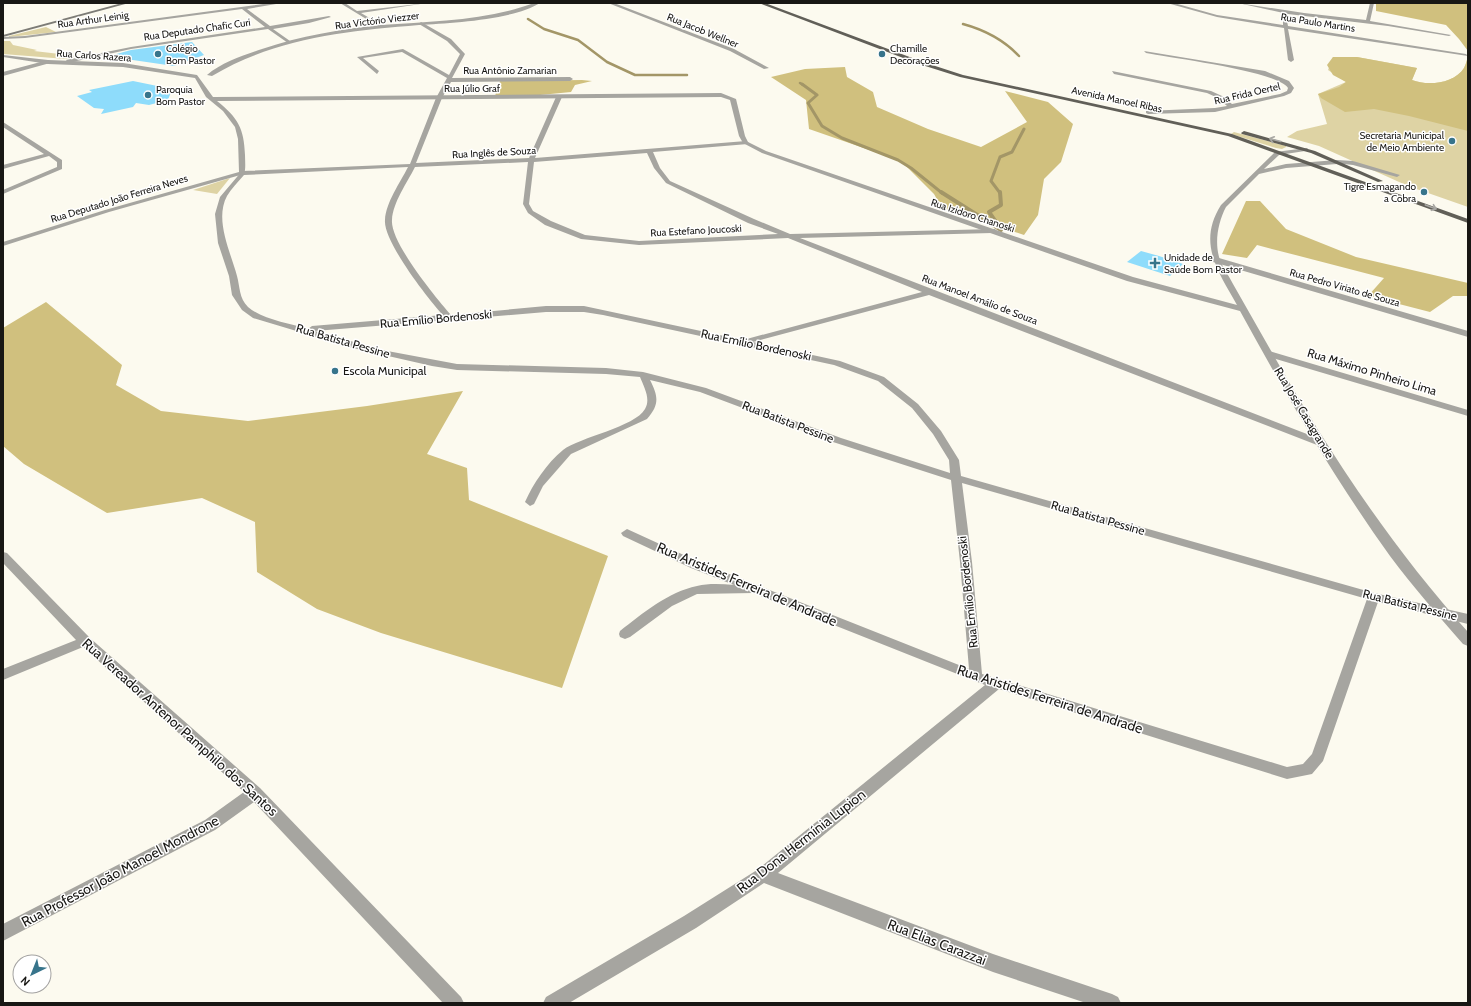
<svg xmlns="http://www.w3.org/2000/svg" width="1471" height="1006" viewBox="0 0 1471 1006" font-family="Cabin,sans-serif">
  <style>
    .green { fill: #ded3a4 }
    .forest { fill: #d0c07e }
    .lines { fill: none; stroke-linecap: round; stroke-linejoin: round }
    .stream-far2 { stroke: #a39667; stroke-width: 2.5 }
    .stream-far1 { stroke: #a39667; stroke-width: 3 }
    .stream { stroke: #a39667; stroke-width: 4 }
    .building { fill: #8edcfb }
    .minor { fill: #a6a5a0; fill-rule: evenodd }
    .tertiary { fill: #a6a5a0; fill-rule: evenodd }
    .secondary { fill: #7d7c76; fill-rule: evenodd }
    .primary { fill: #615f58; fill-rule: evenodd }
    .oneway { stroke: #a8a7a3 }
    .poi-dot { fill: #37748b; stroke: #fff; stroke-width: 1.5 }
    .labels { text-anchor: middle; stroke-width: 3; stroke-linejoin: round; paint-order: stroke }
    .far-street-label { font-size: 10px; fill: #181714; stroke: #fff }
    .far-poi-label { font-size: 10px; fill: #181714; stroke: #fff; text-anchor: start }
    .street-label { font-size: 12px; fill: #181714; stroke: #fff }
    .poi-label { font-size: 12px; fill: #181714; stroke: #fff; text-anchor: start }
    .near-street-label { font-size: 14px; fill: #181714; stroke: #fff }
  </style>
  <rect width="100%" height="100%" fill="#fcfaef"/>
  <!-- green -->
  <path class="green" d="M46 27 56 32 9 37V36Z
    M3 41H10L13 45 37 50 34 51 77 56 66 59 3 54Z
    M1468 56V207L1408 186 1319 146 1287 137 1297 131 1327 124 1318 94 1346 82 1328 70 1333 57H1357L1417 68 1412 80C1427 86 1454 84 1464 68 1466 64 1467 60 1468 56Z
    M1234 132 1286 146V147L1282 149 1276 148 1231 134Z
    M230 178 217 194 193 190Z"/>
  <!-- forest -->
  <path class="forest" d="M1378 3H1468V51L1459 39 1446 25 1376 11V4Z
    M1468 56V131L1409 116 1374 109 1345 112 1321 98 1318 94 1339 87 1346 82 1333 75 1327 65 1333 57H1357L1417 68 1412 80C1427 86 1454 84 1464 68 1466 64 1467 60 1468 56Z
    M845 67 847 77 873 92 877 107 928 129 981 147 1027 122 1005 91 1048 102 1073 124 1061 162 1044 179 1038 215 1024 235 942 208 934 194 901 161 809 129 806 100 771 77 805 69Z
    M500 81 582 80 592 81 575 85 571 92 530 96H495Z
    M1246 201H1260L1286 229 1356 257 1468 283V296H1453L1430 312 1368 296 1384 278 1257 245 1247 258 1222 254Z
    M46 302 122 365 116 385 161 411 248 421 367 406 463 391 427 454 467 468 469 500 608 556 562 688 381 633 317 609 257 572 255 522 202 498 107 513 24 464 3 446V328Z"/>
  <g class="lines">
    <!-- stream-far2 -->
    <path class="stream-far2" d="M528 19 544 29 578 40 607 62 635 75H687
      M963 24C985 30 1003 39 1019 56
      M800 83 803 85"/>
    <!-- stream-far1 -->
    <path class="stream-far1" d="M802 84 817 95 808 103 822 126 842 138 898 160 911 168 942 193
      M1000 193 991 181 1000 157 1012 152 1024 129"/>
    <!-- stream -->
    <path class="stream" d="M941 192 1001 230
      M1000 192 1001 205 989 212 1000 228"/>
  </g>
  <!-- building -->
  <path class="building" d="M192 42 204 55 174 66 112 57 113 55 131 50Z
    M133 81 172 89 168 100 149 105 136 103 133 107 101 114 104 109 94 108 77 96 92 92 89 90Z
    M1141 251 1159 256 1183 264 1170 276 1127 262Z"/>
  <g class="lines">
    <!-- minor -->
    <path class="minor" d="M270 3H282L247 9 270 26 329 16 331 17 309 23 273 29 290 41 288 43 268 29 131 49 68 63 66 60 131 47 265 27 242 9 25 38 3 39V37L25 36Z
      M340 3H345L357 11 427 3 361 13 383 26 381 28Z
      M608 3H614L734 49 769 68 764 69 730 51Z
      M1167 3H1174L1217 15 1283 25V21L1285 20 1287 21 1288 26 1466 54 1468 56 1288 29 1294 60 1291 62 1288 60 1284 28 1217 17Z
      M1238 3 1304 13 1366 20 1370 3H1374L1370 21 1451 35 1449 36 1388 26 1288 14Z
      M421 22 451 39 465 54 452 78 570 77 573 79 570 81 451 82 442 98 416 163 529 158 556 97 559 95 562 97 535 158 746 141 749 143 748 144 653 152 660 168 670 181 754 219 790 234 995 229 996 231 992 233 800 238 1325 441 1326 443 1325 445H1317L929 295 753 342 840 361 884 377 918 404 941 431 959 460 961 476 1374 593 1468 614V624L1378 602 1323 761 1312 774 1287 779 999 689 778 873 993 954 1112 994 1118 997 1121 1003H1086L993 972 764 883 696 928 569 1003H543L546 997 684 916 757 870 985 685 753 593 697 594 672 606 630 637 625 639 620 637 619 634 620 631C643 613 668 592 697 586 709 583 722 584 734 585L691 568 623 536 621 533 627 529 699 562 969 669 960 562 951 480 833 442 700 392 650 380C658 396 660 404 647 419L571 454 543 486 534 504 530 506 525 502C533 484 547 463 563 450 580 437 635 427 645 409 651 399 644 387 640 377L606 374 457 370 432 366 353 348 253 318 242 310 232 295 229 276 218 243 215 214 220 197 242 171 410 164 436 98 447 78 402 52 363 58 379 71 377 74 357 57 403 49 449 75 460 54 447 41 419 24ZM647 153 654 168 666 183 748 223 778 234 639 241 585 235 551 221 533 211 529 204 534 162ZM528 162 523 204 528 213 545 225 581 239 639 245 788 238 922 292 743 340 584 306H546L451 315C436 298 390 242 392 220 393 202 407 183 415 167ZM408 167C400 183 386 202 385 220 383 241 428 299 443 315L312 326 308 329C289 323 263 320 248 307 239 298 240 287 237 276 231 253 214 220 227 196 231 189 238 182 244 175ZM546 312H584L603 315 834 365 878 381 912 408 933 434 949 460 950 473 841 438 706 388 643 372 606 368 457 364 382 350 315 331ZM962 483 1367 599 1312 754 1303 764 1287 767 982 674 972 562Z
      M1144 51 1265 71 1289 81 1294 88 1291 93 1284 96 1215 112 1148 114 1146 113V111L1215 108 1227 106 1218 98 1207 93 1114 74 1112 71 1211 91 1222 96 1232 104 1280 94 1287 91 1288 88C1277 71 1171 58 1146 53Z
      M48 60 50 63 3 76V72Z
      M3 122 62 160V169L3 194V190L57 167V162L49 156 3 169V165L44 154 3 127Z
      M1337 160 1353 161 1400 175 1397 177 1353 165 1335 163 1334 162Z
      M1213 258H1219L1468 331V337L1213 262Z
      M1269 351 1468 410V416L1266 356 1265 354Z
      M3 552 7 553 90 638 260 788 461 997 464 1003H443L254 802 215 830 3 941V924L205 820 244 792 83 647 3 680V669L76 640 3 563Z"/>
    <!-- tertiary -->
    <path class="tertiary" d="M534 3H540C513 20 451 23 419 25 347 31 275 38 212 76L207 75C222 62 244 55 262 49 300 36 341 29 381 25 433 21 485 21 534 3Z
      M3 55 48 60 123 63 197 75 213 97 721 93 736 99 745 136 748 142 766 151 1133 277 1237 305C1218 271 1197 243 1221 205L1275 152 1307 148 1308 149 1305 151 1279 155 1264 169 1286 164 1337 160 1340 162 1337 164 1286 168 1259 174 1226 207C1218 222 1214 243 1220 260 1223 268 1229 276 1233 284 1244 303 1255 323 1266 342 1324 445 1389 544 1468 632V646L1463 644C1438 615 1413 587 1390 556 1334 478 1286 395 1240 311L1127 281 762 153 743 143 739 136 730 100 721 97 217 101C238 118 244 128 245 155 245 161 246 169 244 174L109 212 3 246V242L105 210 239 172 238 139 235 127 223 111 206 97 195 78 123 67 48 64 3 57Z"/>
    <!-- secondary -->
    <path class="secondary" d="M122 3H129L3 37V35Z"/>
    <!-- primary -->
    <path class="primary" d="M759 3H765L923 62 963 75 1232 134 1468 219V223L1228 136 960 77 919 64Z
      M1244 131 1315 151 1383 181 1378 182 1311 153 1242 134 1241 133Z"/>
  </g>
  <!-- one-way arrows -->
  <defs><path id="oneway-shaft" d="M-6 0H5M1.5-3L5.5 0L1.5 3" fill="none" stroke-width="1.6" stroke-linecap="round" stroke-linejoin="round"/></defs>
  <g class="oneway">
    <use href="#oneway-shaft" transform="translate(1275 140) rotate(-165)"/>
    <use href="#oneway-shaft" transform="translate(1431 207) rotate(20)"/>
  </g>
  <!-- markers -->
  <g class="poi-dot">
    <circle cx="158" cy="54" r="4"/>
    <circle cx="882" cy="54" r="4"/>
    <circle cx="148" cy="95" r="4"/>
    <circle cx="1452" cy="141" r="4"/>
    <circle cx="1424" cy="192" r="4"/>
    <path d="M1153 257h4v4h4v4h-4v4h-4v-4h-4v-4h4z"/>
    <circle cx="335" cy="371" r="4"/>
  </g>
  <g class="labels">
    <!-- far-street labels -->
    <g class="far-street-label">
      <text transform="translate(93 19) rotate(-8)" y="4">Rua Arthur Leinig</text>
      <text transform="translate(377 20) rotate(-7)" y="4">Rua Victório Viezzer</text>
      <text transform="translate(1318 22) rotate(9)" y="4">Rua Paulo Martins</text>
      <text transform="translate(197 29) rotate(-8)" y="4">Rua Deputado Chafic Curi</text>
      <text transform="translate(703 30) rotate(22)" y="4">Rua Jacob Wellner</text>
      <text transform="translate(94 55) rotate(4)" y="4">Rua Carlos Razera</text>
      <text x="510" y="74">Rua Antônio Zamarian</text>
      <text x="472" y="92">Rua Júlio Graf</text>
      <text transform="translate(1247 93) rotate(-13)" y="4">Rua Frida Oertel</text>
      <text transform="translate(1117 99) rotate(12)" y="4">Avenida Manoel Ribas</text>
      <text transform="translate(494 152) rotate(-3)" y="4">Rua Inglês de Souza</text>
      <text transform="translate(119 198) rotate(-17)" y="4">Rua Deputado João Ferreira Neves</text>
      <text transform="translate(973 215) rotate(18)" y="4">Rua Izidoro Chanoski</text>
      <text transform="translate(696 230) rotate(-3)" y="4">Rua Estefano Joucoski</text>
      <text transform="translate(1345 287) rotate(16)" y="4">Rua Pedro Viriato de Souza</text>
      <text transform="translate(980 299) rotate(21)" y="4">Rua Manoel Amálio de Souza</text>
    </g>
    <!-- far-poi labels -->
    <g class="far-poi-label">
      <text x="166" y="52">Colégio<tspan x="166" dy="12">Bom Pastor</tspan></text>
      <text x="890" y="52">Chamille<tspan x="890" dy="12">Decorações</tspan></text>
      <text x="156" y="93">Paroquia<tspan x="156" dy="12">Bom Pastor</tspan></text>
      <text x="1444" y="139" text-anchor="end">Secretaria Municipal<tspan x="1444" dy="12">de Meio Ambiente</tspan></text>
      <text x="1416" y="190" text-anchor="end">Tigre Esmagando<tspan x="1416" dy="12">a Cobra</tspan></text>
      <text x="1164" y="261">Unidade de<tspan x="1164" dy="12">Saúde Bom Pastor</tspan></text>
    </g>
    <!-- street labels -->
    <g class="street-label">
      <text transform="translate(436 319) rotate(-5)" y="4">Rua Emílio Bordenoski</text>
      <text transform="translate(343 341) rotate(16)" y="4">Rua Batista Pessine</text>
      <text transform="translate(756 345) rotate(12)" y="4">Rua Emílio Bordenoski</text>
      <text transform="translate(1372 372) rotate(17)" y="4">Rua Máximo Pinheiro Lima</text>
      <text transform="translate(1304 413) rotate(59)" y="4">Rua José Casagrande</text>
      <text transform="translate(788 422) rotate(21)" y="4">Rua Batista Pessine</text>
      <text transform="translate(1098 518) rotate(16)" y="4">Rua Batista Pessine</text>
      <text transform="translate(968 592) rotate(-96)" y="4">Rua Emílio Bordenoski</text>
      <text transform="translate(1410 605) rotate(14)" y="4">Rua Batista Pessine</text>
    </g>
    <!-- poi labels -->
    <g class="poi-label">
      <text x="343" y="375">Escola Municipal</text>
    </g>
    <!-- near-street labels -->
    <g class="near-street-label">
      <text transform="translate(747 584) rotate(23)" y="5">Rua Aristides Ferreira de Andrade</text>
      <text transform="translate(1050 699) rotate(18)" y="5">Rua Aristides Ferreira de Andrade</text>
      <text transform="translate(180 727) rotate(42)" y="5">Rua Vereador Antenor Pamphilo dos Santos</text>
      <text transform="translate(801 841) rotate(-38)" y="5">Rua Dona Hermínia Lupion</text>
      <text transform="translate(120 871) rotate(-28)" y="5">Rua Professor João Manoel Mondrone</text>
      <text transform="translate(937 942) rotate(21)" y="5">Rua Elias Carazzai</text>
    </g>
  </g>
  <!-- border -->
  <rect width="1471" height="1006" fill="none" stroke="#181714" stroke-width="8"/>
  <!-- north arrow -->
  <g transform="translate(32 974) rotate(223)"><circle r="19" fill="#ffffff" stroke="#a3a2a1"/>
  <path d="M0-3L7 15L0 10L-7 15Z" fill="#37748b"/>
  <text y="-6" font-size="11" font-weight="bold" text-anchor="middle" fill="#181714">N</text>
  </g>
</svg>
